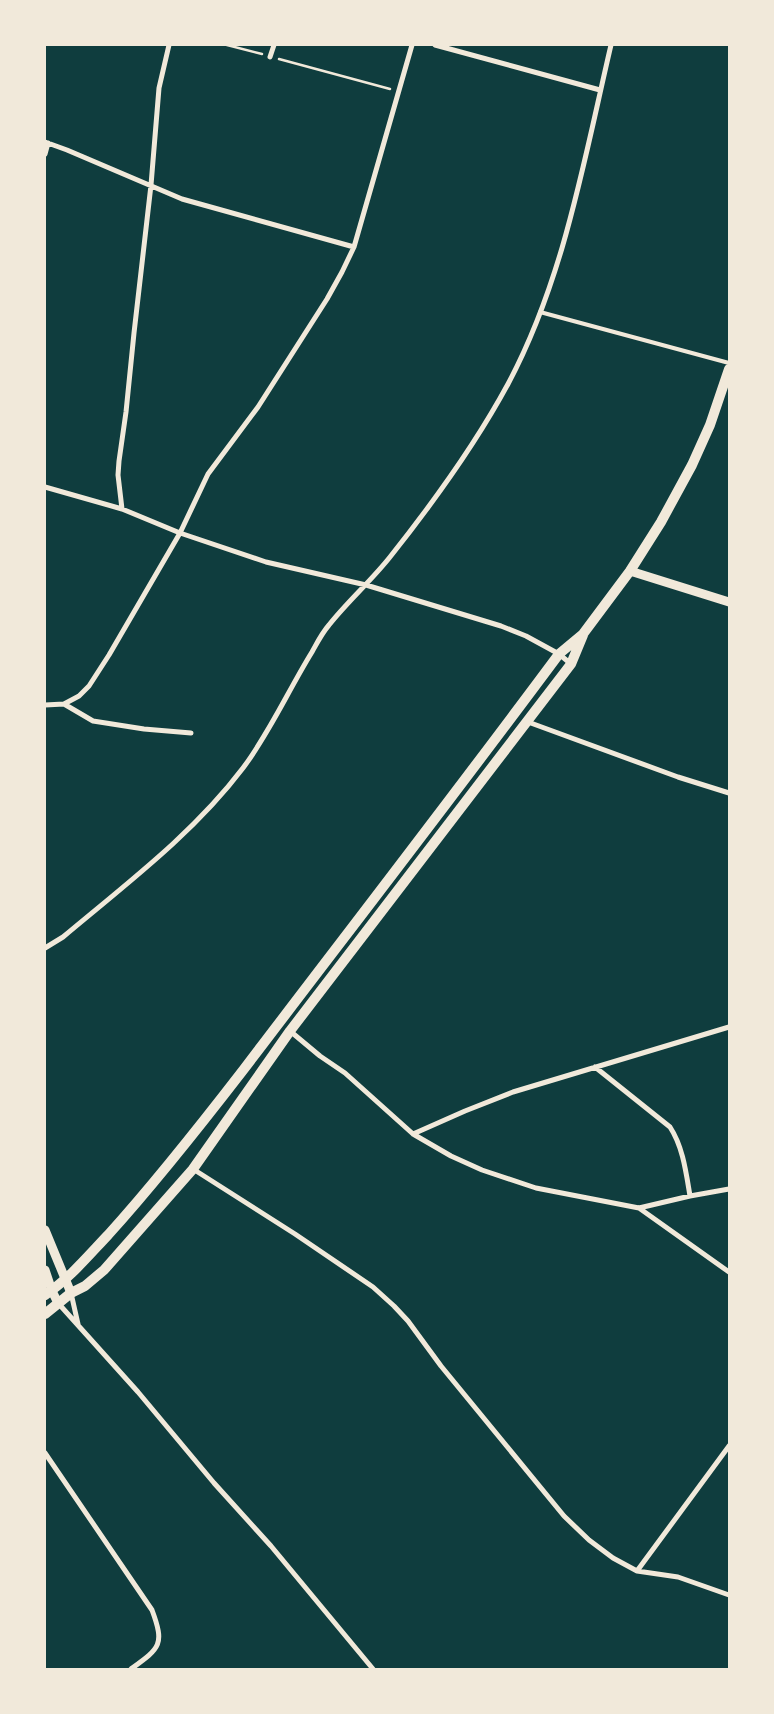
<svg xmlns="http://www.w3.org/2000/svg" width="774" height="1714" viewBox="0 0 774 1714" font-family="'PT Serif',serif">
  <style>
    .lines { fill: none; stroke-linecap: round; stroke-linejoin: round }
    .path { stroke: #f1e9da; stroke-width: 2.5 }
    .service { stroke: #f1e9da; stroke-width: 4 }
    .minor { stroke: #f1e9da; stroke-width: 5 }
    .tertiary { stroke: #f1e9da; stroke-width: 9 }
    .secondary { stroke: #f1e9da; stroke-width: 10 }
  </style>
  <rect width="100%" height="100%" fill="#0f3d3e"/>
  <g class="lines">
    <!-- path -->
    <path class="path" d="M227 45 262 54
      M279 59 390 89"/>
    <!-- service -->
    <path class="service" d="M540 312 729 363"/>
    <!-- minor -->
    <path class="minor" d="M435 45 600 90
      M270 57 274 45
      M45 142 67 150 182 199 354 247
      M45 154 48 143
      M45 487 122 509 180 533 266 562 366 585 501 626 526 636 559 654 571 664
      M122 509 118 475 119 461 126 412 134 333 151 185 159 88 169 45
      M64 704 93 721 144 729 191 733
      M45 705 64 704 79 696 89 686 109 655 180 533 208 474 258 407 327 299 342 272 354 247 412 45
      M528 722 678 777 729 793
      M45 948 63 937C126 884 193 834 243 768 270 732 288 691 312 652 317 643 322 633 329 625 348 601 371 581 390 557 433 503 475 445 508 384 564 279 584 160 611 45
      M290 1031 320 1056 345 1073 413 1134 451 1156 482 1170 536 1188 639 1208 690 1196 729 1189
      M595 1067 670 1127C683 1147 686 1172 690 1196
      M413 1134 465 1111 513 1092 729 1027
      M193 1169 295 1234 373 1287 394 1306 408 1321 441 1366 564 1516 589 1540 613 1558 637 1571 729 1446
      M639 1208 729 1272
      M71 1293 78 1324
      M58 1303 138 1392 214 1483 271 1546 373 1669
      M45 1453 152 1610C165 1645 160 1648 131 1669
      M637 1571 678 1577 729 1595"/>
    <!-- tertiary -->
    <path class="tertiary" d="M630 571 729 602
      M45 1230 71 1293
      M45 1270 52 1291 58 1303"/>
    <!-- secondary -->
    <path class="secondary" d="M45 1295C69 1279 88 1256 108 1235 156 1182 200 1126 244 1069 349 931 455 794 559 654L583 634 630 571 661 522 692 465 710 425 729 369
      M45 1314 71 1293 85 1286 104 1270 193 1169 290 1031 571 664 583 635"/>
  </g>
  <!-- border -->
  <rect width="774" height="1714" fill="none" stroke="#f1e9da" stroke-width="92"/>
</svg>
